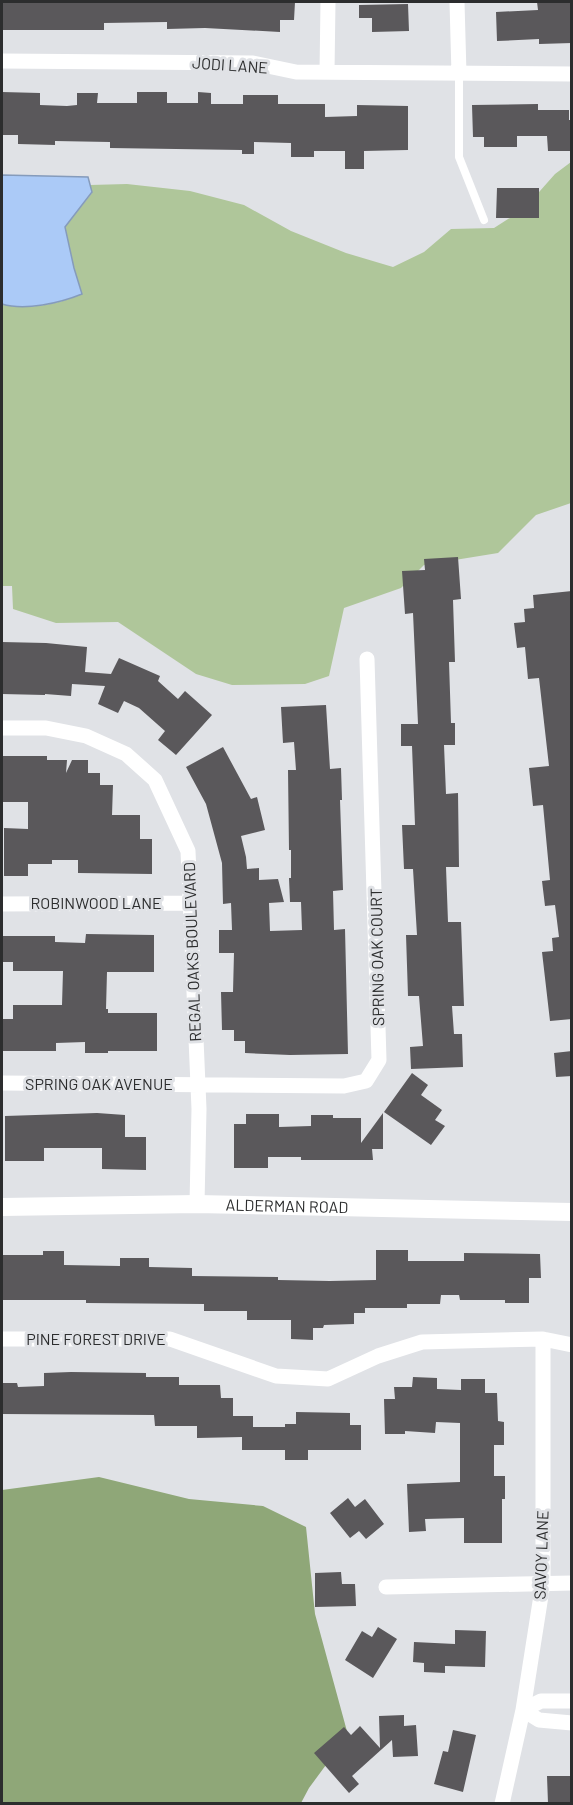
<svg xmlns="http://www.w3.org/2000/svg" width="573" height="1805" viewBox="0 0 573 1805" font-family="Barlow,sans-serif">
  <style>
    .green { fill: #afc69a }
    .forest { fill: #8fa778 }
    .water { fill: #abcaf7; stroke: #859bbb; stroke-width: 1.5 }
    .building { fill: #5a585b }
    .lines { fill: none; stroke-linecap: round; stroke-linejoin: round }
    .service { stroke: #fff; stroke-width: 8 }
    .minor { stroke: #fff; stroke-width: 15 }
    .tertiary { stroke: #fff; stroke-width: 18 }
    .labels { text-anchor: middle; stroke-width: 6; stroke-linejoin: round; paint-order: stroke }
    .street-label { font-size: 16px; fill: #2c2d2e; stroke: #e0e2e6 }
  </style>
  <rect width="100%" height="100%" fill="#e0e2e6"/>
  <!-- green -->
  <path class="green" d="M571 162V503L536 515 498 553 424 565 401 588 344 608 329 676 305 684 232 685 196 674 118 622 56 623 13 609 12 586H2V304C26 311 59 304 82 294L74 268 65 227 92 193 90 185 127 184 190 191 244 205 291 231 346 253 393 267 424 252 451 229 494 228 524 209 555 174Z"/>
  <!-- forest -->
  <path class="forest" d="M99 1477 189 1499 263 1506 306 1527 315 1614 348 1735 309 1788 301 1803H2V1490Z"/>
  <!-- water -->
  <path class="water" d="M2 175 88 177 92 192 65 227 74 268 82 294C60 303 25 311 2 304Z"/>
  <!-- building -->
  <path class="building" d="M2 2H295L294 20H280V32L205 28 167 29V22L104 23V30H2Z
    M537 2H572V43L539 44V39L497 41 496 12 538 10Z
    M408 4 409 31 372 32V18H359V5Z
    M2 92 40 93V105L67 106 77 105V93H98L97 103H137V92H167V103H198V92L211 93V104H243V95H278V104H325V117L357 116V105L408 106V150L364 151V169H345V151H314V157H291V143L254 142V154H242V150L110 148V142L55 141V145L18 144V135H2Z
    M538 104V110H569V120H572V151H548L547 136H517V147H484V137H473L472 105Z
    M497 188H539V218H496Z
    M458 557 461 599 453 600 455 662H449L451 723H455V745H444L446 794 458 793 459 867H446L448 922H461L464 1006H452L454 1034H462L463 1067 411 1069 410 1047 423 1046 419 996H408L406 935H417L413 869H404L402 825H415L412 746H401V724H418L413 613 405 614 402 571 425 570 424 559Z
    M572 591V1019L550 1021 542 952 553 951 552 938 559 937 555 905 545 906 542 881 550 880 543 805 533 806 529 768 549 766 539 678 528 679 525 647 517 648 514 623 525 622 524 609 534 608 533 595Z
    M2 642 46 643 87 647 85 672 111 674 119 658 160 676 158 681 178 699 185 691 212 715 176 755 158 740 165 731 139 708 124 701 118 713 98 704 105 686 72 684 71 696 45 694V695L2 694Z
    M326 705 330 769 341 768 342 800H340L343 890 333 891 334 930 345 929 348 1054 290 1055 245 1053V1041H234V1030H222L221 992H233L234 953H219V930H232L231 903 223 904 222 863 206 804 186 767 223 747 251 799 257 797 265 830 241 836 246 857 247 869 259 868V880L278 879 284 902 269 903 270 931 302 930 301 902H290L289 878H291V850H289L288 770H296L294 742 283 743 281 707Z
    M2 756H47V760H67L66 773 72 760H88V773H100V785H113L112 815H140V839H152V874L78 873V860H52V864H28V876H4V828L28 829V802H2Z
    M86 934 154 935V972H107L106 1009H108V1013H157V1051H108V1053H85V1042L56 1043V1051H2V1019H13V1005H62L63 971H13V962H2V936H55V942L85 943Z
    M572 1051V1076L556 1077 554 1053Z
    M412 1073 428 1085 421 1095 442 1110 435 1120 445 1126 431 1145 384 1112Z
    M97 1113 125 1115V1137H146V1170L102 1169V1148H44V1161H5V1116Z
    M383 1113V1149H372L373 1160H301V1157H268V1168H234V1124H246V1114H279V1127L311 1126V1115H333V1118H361V1143Z
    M376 1250H408V1261H464V1253L540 1254 541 1278H529V1303H505V1300H460L459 1295H441L440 1304H407V1308H365V1313H354V1324L324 1325 323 1328H313V1340L291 1339V1320H247V1311H204V1304L86 1303V1300H2V1255H43V1251H64V1265L120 1266V1258H149V1267L192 1268V1276L278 1277V1280L330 1281 376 1280Z
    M71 1372 146 1373V1377H179V1385H220L221 1398H233V1416H253V1427H285V1424H296V1412L350 1413V1425H361V1450H308V1460H285V1450H242V1437L197 1438V1426H155L154 1415 2 1414V1383H17L18 1387 44 1386V1373Z
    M413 1377 437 1378V1389L461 1390V1379H485V1393H497L498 1421 504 1422V1445H494V1476H505V1499H502V1543H464V1518L425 1519 426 1531 409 1532 407 1484 460 1482V1423L436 1422 435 1433 405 1431V1434H385L384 1399H395L394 1387H412Z
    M348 1498 355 1507 365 1499 384 1524 366 1539 359 1531 350 1538 330 1513Z
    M341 1572 342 1584H355L356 1606 315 1607V1573Z
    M378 1627 397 1639 373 1678 345 1660 362 1631 372 1637Z
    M455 1630 486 1631 485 1667 445 1666V1673L424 1672V1663L413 1662 414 1642 455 1644Z
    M404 1715V1726L416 1725 418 1756 393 1757 392 1740 352 1776 359 1784 349 1793 314 1753 344 1727 351 1735 360 1726 380 1748 379 1716Z
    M453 1730 476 1735 463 1792 434 1784 443 1751 448 1752Z
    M547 1776H572V1803H548Z"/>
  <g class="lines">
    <!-- service -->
    <path class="service" d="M459 74V157L484 220"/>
    <!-- minor -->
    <path class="minor" d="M457 2 459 74
      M2 61 253 63 296 72 572 74
      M327 72 328 2
      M2 728H46L86 736 126 754 155 780 188 851 199 1109 197 1204
      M2 904 191 903
      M2 1083 344 1086 366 1081 379 1060 367 659
      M2 1339H170L276 1376 328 1379 378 1356 422 1342 543 1339 572 1345
      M386 1587 572 1583
      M572 1701H541L523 1710 539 1720 572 1723
      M502 1804 523 1710 543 1583V1339"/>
    <!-- tertiary -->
    <path class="tertiary" id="s1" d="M2 1207 197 1204 572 1212"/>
  </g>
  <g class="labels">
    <!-- street labels -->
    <g class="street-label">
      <text transform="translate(230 65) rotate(4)" y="6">JODI LANE</text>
      <text x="96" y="909">ROBINWOOD LANE</text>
      <text transform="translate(192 952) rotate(-92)" y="6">REGAL OAKS BOULEVARD</text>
      <text transform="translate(377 957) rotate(-91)" y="6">SPRING OAK COURT</text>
      <text x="99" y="1090">SPRING OAK AVENUE</text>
      <text dy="6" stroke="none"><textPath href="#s1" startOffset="285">ALDERMAN ROAD</textPath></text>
      <text x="96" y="1345">PINE FOREST DRIVE</text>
      <text transform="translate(541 1555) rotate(-88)" y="6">SAVOY LANE</text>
    </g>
  </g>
  <!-- border -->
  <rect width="573" height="1805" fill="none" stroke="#2c2d2e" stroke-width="6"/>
</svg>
